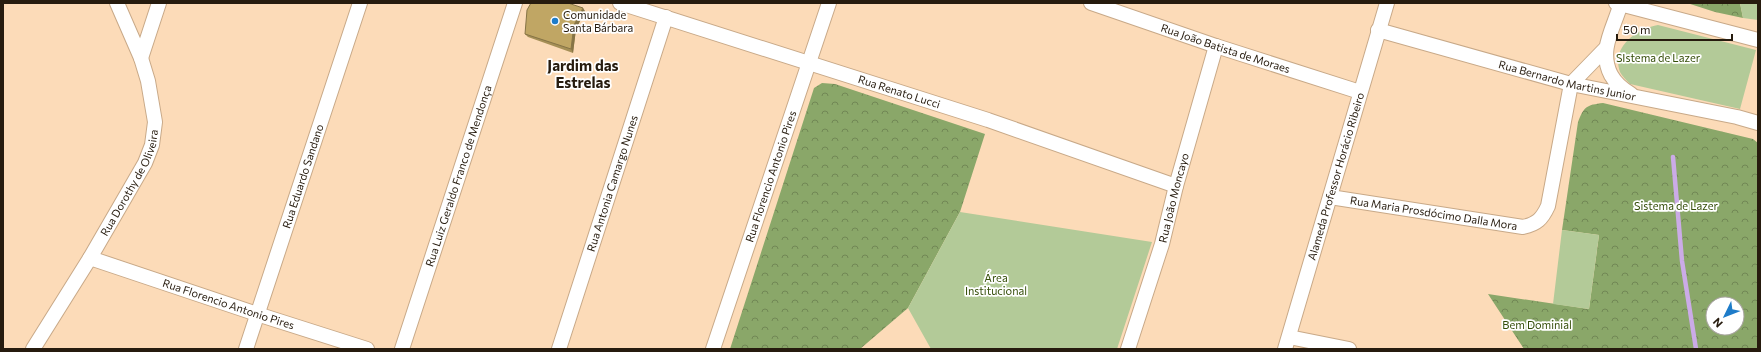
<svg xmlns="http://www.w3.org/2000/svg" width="1761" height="352" viewBox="0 0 1761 352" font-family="Commissioner,sans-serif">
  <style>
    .forest { fill: url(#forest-crowns); fill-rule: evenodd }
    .green { fill: #b3ca98 }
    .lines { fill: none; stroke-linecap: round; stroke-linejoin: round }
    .stream { stroke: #cbabe7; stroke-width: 4.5 }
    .minor-casing { stroke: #c8a988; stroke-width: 16 }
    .minor { stroke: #fff; stroke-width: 14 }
    .wall { fill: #a58f56 }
    .shaded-wall { fill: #867446 }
    .building { fill: #c0a664; stroke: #867446 }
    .poi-dot { fill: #1e7cc9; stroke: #fff; stroke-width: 1.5 }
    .labels { text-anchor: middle; stroke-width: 3.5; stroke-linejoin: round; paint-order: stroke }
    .poi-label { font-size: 11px; fill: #261b0e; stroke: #fff; text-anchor: start }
    .street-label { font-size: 11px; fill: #261b0e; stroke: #fff }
    .park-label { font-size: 11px; fill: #344d08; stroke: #fff }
    .district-label { font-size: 15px; font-weight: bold; fill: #261b0e; stroke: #fff }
  </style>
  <defs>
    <pattern id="forest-crowns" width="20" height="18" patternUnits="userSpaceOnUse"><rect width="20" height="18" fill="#8aa769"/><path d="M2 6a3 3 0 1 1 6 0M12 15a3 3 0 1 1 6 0" fill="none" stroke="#718755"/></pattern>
  </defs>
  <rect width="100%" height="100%" fill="#fcdbb8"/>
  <!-- forest -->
  <path class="forest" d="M1687 3H1740L1743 18 1715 12Z
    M822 83 835 84 985 134 960 212 908 308 860 349H730L814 88Z
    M1603 103 1753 139 1758 143V349H1524L1488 294 1589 309 1599 235 1562 230 1578 122C1584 106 1587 105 1603 103ZM1713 304H1737V328H1713Z"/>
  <!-- green -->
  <path class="green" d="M1740 3H1758V20L1743 18Z
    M1658 25 1756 50 1740 109 1630 84C1626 80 1622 76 1620 72 1611 47 1636 29 1658 25Z
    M960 212 1152 242 1117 349H931L908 308Z
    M1562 230 1599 235 1589 309 1553 304Z"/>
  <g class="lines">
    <!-- stream -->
    <path class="stream" d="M1673 157 1682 261 1696 349"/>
    <defs>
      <g id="minor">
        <path id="s1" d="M620 3 988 120 1176 186"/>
        <path id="s2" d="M1091 3 1216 46 1360 92"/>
        <path d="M1616 3 1758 40"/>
        <path d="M1621 3C1614 28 1598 50 1611 75 1616 84 1622 89 1631 94"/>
        <path id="s3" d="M1378 30 1571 84 1737 117 1758 123"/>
        <path d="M141 58 159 3"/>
        <path id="s4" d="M1330 197 1523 227C1537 224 1542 219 1548 206L1571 84 1605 49"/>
        <path id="s5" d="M90 258 257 314 367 349"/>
        <path d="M1289 337 1349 349"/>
        <path id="s6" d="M33 349 90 258 145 163 152 145 155 122 148 81 141 58 117 3"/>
        <path id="s7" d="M246 349 360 3"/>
        <path id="s8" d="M402 349 515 3"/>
        <path id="s9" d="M559 349 666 17"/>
        <path id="s10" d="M713 349 829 3"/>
        <path id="s11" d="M1128 349 1162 244 1176 186 1216 46"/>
        <path id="s12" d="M1285 349 1387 3"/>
      </g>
    </defs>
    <!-- minor casing -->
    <use href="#minor" class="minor-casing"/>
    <!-- minor -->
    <use href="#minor" class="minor"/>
  </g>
  <!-- wall -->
  <path class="wall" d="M585 11 576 29 573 53 528 37 525 34Z"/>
  <!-- shaded-wall -->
  <path class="shaded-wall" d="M583 8 585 11 576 29 573 53 571 49 574 25Z"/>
  <!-- building -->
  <path class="building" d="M531 3H568L583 8 574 25 571 49 525 34 527 10Z"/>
  <!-- markers -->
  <circle class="poi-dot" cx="555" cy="21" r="4"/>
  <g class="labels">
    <!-- poi labels -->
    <g class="poi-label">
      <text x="563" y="19">Comunidade<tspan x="563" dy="13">Santa Bárbara</tspan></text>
    </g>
    <!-- street labels -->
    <g class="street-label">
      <text dy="4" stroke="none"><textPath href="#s2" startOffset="142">Rua João Batista de Moraes</textPath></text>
      <text dy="4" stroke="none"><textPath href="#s3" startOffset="196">Rua Bernardo Martins Junior</textPath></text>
      <text dy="4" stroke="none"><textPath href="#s1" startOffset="293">Rua Renato Lucci</textPath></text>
      <text dy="4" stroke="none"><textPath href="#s7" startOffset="182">Rua Eduardo Sandano</textPath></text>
      <text dy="4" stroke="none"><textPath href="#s8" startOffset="182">Rua Luiz Geraldo Franco de Mendonça</textPath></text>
      <text dy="4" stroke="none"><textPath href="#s10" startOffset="182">Rua Florencio Antonio Pires</textPath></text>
      <text dy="4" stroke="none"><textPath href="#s12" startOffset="180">Alameda Professor Horácio Ribeiro</textPath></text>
      <text dy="4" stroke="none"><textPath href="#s6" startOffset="193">Rua Dorothy de Oliveira</textPath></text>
      <text dy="4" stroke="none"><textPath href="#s9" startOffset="174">Rua Antonia Camargo Nunes</textPath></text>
      <text dy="4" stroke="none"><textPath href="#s11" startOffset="158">Rua João Moncayo</textPath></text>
      <text dy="4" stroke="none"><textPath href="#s4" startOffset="105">Rua Maria Prosdócimo Dalla Mora</textPath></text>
      <text dy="4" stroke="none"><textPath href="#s5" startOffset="146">Rua Florencio Antonio Pires</textPath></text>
    </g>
    <!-- park labels -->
    <g class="park-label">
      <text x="1658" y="62">SIstema de Lazer</text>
      <text x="1676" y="210">Sistema de Lazer</text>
      <text x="996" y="282">Área<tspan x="996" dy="13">Institucional</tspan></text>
      <text x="1537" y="329">Bem Dominial</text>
    </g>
    <!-- district labels -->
    <g class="district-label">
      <text x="583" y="71">Jardim das<tspan x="583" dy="17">Estrelas</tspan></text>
    </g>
  </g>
  <!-- border -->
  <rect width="1761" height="352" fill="none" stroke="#261b0e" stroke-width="8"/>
  <!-- north arrow -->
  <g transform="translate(1725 316) rotate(227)"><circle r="19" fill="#ffffff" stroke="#a8a49f"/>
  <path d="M0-3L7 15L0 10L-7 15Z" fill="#1e7cc9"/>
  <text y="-6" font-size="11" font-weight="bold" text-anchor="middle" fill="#261b0e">N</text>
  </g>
  <!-- scale -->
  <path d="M1617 34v6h115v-6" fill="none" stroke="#261b0e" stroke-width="2"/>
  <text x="1623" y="34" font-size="12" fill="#261b0e" stroke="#ffffff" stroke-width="3" paint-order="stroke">50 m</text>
</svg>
